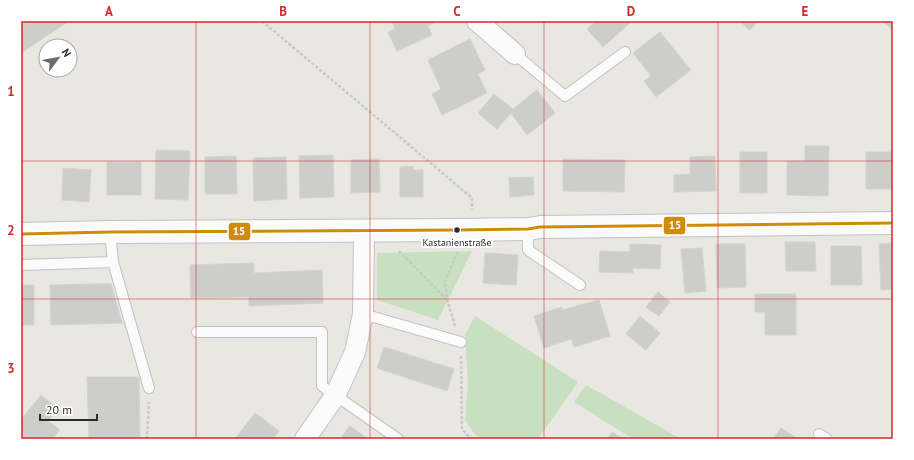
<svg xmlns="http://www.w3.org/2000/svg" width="914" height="460" viewBox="0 0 914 460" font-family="'PT Sans',sans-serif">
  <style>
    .green { fill: #c8e0bf }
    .building { fill: #cdcdc9; stroke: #d3d2ce }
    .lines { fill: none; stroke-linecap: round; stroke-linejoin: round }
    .service-casing { stroke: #c2c2c2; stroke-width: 12 }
    .minor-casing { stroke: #c2c2c2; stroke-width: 22 }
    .tertiary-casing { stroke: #c2c2c2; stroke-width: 24 }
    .path { stroke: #c8c8c7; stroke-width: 2.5; stroke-dasharray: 3 2; stroke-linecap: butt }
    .service { stroke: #fcfbfb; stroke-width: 10 }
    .minor { stroke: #fcfbfb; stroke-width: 20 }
    .tertiary { stroke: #fcfbfb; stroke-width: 22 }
    .bus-1-casing { stroke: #fff; stroke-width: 6 }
    .bus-1 { stroke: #ce8d09; stroke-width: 3 }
    .grid { fill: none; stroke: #d62828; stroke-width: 1; stroke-opacity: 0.55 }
    .bus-dot { fill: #2b2b2b; stroke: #fff; stroke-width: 1.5 }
    .labels { text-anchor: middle; stroke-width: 4; stroke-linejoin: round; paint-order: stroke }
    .bus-label { font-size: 10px; fill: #2b2b2b; stroke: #fff }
    .line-badge { stroke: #fff; stroke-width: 1.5 }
    .badge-label { font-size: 11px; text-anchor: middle; font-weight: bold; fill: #fff }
    .neatline { fill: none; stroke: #d62828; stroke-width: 1.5 }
    .grid-label { font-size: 13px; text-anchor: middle; font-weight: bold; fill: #d62828 }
  </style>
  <rect width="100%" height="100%" fill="#e8e7e2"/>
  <!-- green -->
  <path class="green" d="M472 251 438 320 377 300V253Z
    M475 316 578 382 538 439H482L475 435 465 420 468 382 465 335Z
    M586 385 681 439H633L574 402Z"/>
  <!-- building -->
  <path class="building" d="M21 21H69L21 53Z
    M392 21H434L435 22 428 26 432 35 397 51 388 32 395 29Z
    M596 21H632L603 47 587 29Z
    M739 21H758L750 30Z
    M882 21H893V30Z
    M660 32 691 70 656 97 644 81 651 76 633 53Z
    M470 39 485 70 478 74 487 93 442 115 432 94 441 89 428 60Z
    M537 90 555 113 527 135 511 113 497 129 478 113 494 94 513 109Z
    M805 146H829L828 196 787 195V161H805Z
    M156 150 190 151 188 200 155 199Z
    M740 152H767V193H740Z
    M866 152H893V189H866Z
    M333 155 334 197 300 198 299 156Z
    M236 156 237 194H205V157Z
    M715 156 716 191 674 192V175L690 174V157Z
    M286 157 287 199 254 201 253 158Z
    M379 159 380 192 351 193V160Z
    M563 159 625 160 624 192 563 191Z
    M107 162H141V195H107Z
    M413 166V170H423V197H400V167Z
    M63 168 91 170 89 202 62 200Z
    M533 177 534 195 510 197 509 178Z
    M785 242H815L816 271H786Z
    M893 243V289L881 290 879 244Z
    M630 244 661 245 660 269 633 268V273L599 272 600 251 630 252Z
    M716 244H745L746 287 717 288Z
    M831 246H861L862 285H831Z
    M702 248 706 291 685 293 681 249Z
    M485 253 518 255 516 285 483 283Z
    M254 263V273L322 270 323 303 249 306V297L191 298 190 265Z
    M96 284H111L122 323 51 325 50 285Z
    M21 285H34V325H21Z
    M658 292 670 302 659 316 646 307Z
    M755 294H796V335H765V312H755Z
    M599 300 610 336 574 347 571 339 544 348 534 316 562 307V310Z
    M640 316 660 333 646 350 626 334Z
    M384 347 454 369 447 391 377 368Z
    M87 377H139L140 439H89Z
    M41 395 58 409 48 421 60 430 52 439H21V420Z
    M255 413 279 431 273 439H235Z
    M350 426 368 439H340Z
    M781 428 798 439H773Z
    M612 432 623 439H607Z"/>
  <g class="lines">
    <defs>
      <path id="service" d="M515 54 565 96 625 52
        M528 229V250L580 285
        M113 262 149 388
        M21 265 113 262 110 232
        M363 314 461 342
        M197 332H322V386L398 439
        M819 434 827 439"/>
      <path id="minor" d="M477 21 515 54
        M305 439 335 396 355 352 363 314 364 231"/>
      <path id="tertiary" d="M21 234 110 232 457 230 528 229 540 227 893 223"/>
    </defs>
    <!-- service casing -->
    <use href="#service" class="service-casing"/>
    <!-- minor casing -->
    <use href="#minor" class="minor-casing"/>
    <!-- tertiary casing -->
    <use href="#tertiary" class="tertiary-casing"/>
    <!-- path -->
    <path class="path" d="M262 21 472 198V209
      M399 251 446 299
      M455 326 447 299 445 281 458 251
      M461 356 462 429 471 439
      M147 439 149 402"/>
    <!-- service -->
    <use href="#service" class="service"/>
    <!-- minor -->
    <use href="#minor" class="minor"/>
    <!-- tertiary -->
    <use href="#tertiary" class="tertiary"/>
    <defs>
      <path id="bus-1" d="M21 234 110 232 457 230 528 229 540 227 893 223"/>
    </defs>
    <!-- bus-1 casing -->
    <use href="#bus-1" class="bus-1-casing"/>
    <!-- bus-1 -->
    <use href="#bus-1" class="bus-1"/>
  </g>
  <!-- grid -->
  <path class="grid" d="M196 21V439M370 21V439M544 21V439M718 21V439M21 161H893M21 299H893"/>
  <!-- markers -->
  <circle class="bus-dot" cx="457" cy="230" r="3.5"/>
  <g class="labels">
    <!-- bus labels -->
    <g class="bus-label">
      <text x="457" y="246">Kastanienstraße</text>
    </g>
  </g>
  <g class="line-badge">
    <rect x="663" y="216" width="23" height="19" rx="4" fill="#ce8d09"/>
    <rect x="228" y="222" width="23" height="19" rx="4" fill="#ce8d09"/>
  </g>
  <g class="badge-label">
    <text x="675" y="229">15</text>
    <text x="239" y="235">15</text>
  </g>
  <!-- border -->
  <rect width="914" height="460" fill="none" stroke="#ffffff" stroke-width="44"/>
  <!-- north arrow -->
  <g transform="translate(58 58) rotate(58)"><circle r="19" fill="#ffffff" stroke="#aaaaaa"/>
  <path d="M0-3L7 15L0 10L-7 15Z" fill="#6d6d6b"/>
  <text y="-6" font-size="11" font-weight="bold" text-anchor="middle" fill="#2b2b2b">N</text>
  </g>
  <!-- scale -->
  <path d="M40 414v6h57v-6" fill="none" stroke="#2b2b2b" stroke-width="2"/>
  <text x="46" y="414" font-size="12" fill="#2b2b2b" stroke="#ffffff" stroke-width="3" paint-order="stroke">20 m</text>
  <rect x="22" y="22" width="870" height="416" class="neatline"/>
  <g class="grid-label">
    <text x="109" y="16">A</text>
    <text x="283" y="16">B</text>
    <text x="457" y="16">C</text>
    <text x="631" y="16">D</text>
    <text x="805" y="16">E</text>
    <text x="11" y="96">1</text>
    <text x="11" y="235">2</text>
    <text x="11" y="373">3</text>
  </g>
</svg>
